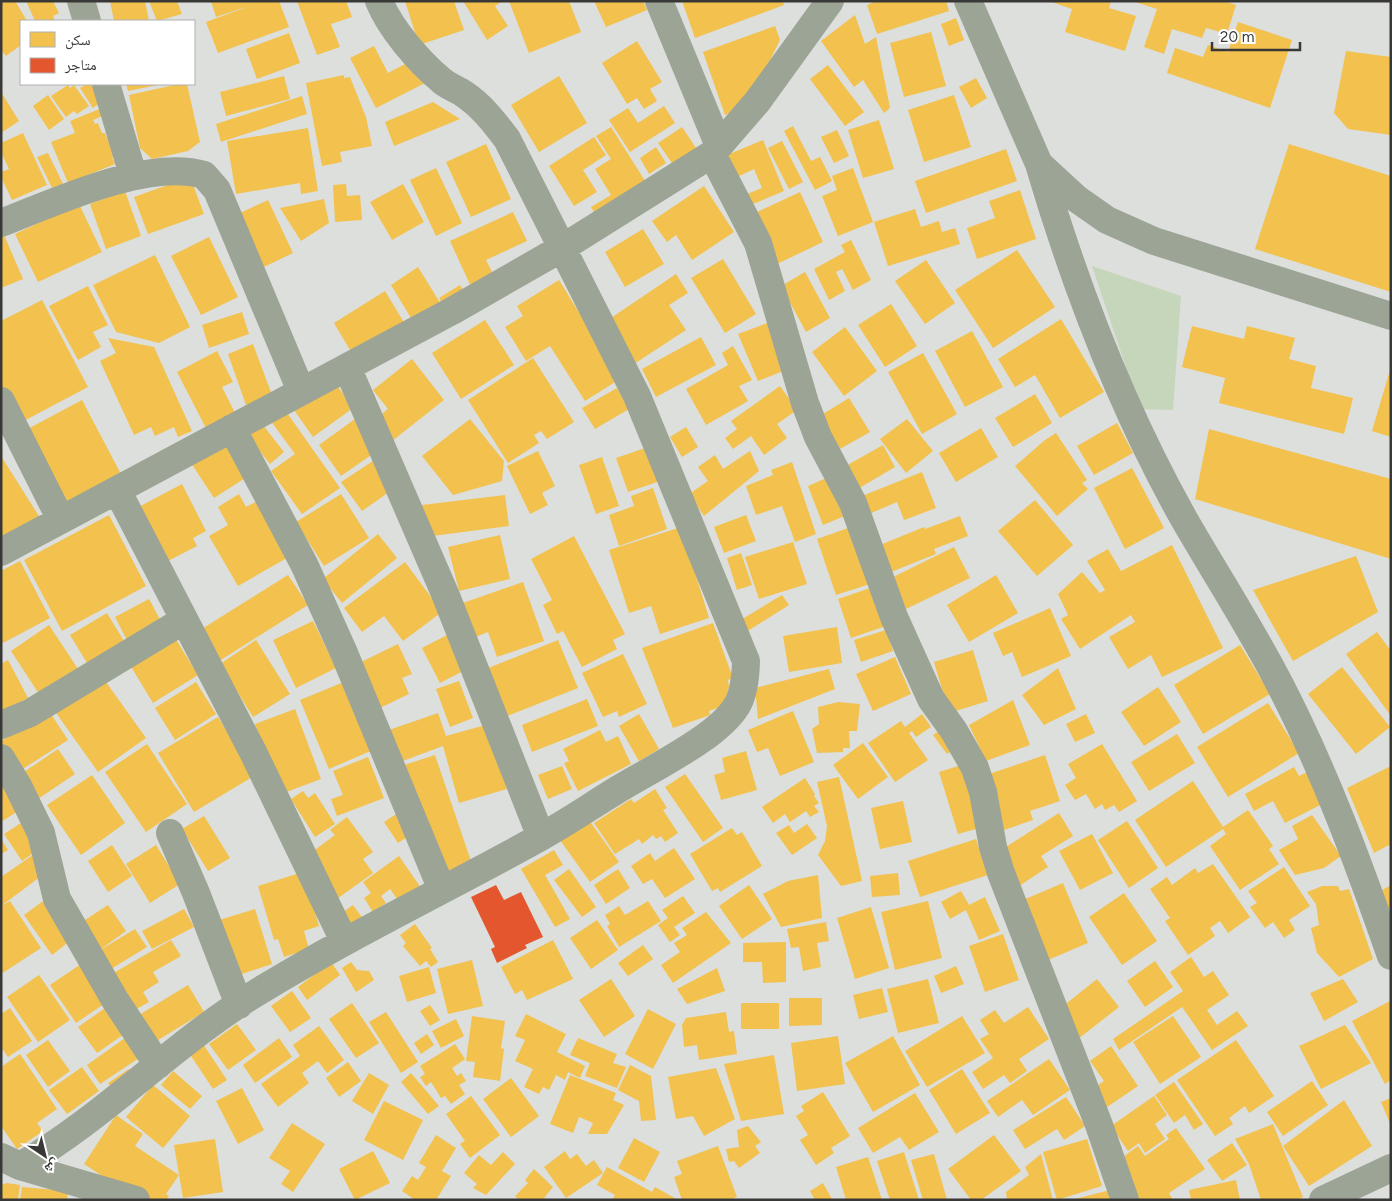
<svg xmlns="http://www.w3.org/2000/svg" width="1392" height="1201" viewBox="0 0 1392 1201" font-family="Figtree,'Noto Naskh Arabic',sans-serif">
  <style>
    .green { fill: #c6d6ba }
    .homes { fill: #f2c14e }
    .shops { fill: #e4572e }
    .lines { fill: none; stroke-linecap: round; stroke-linejoin: round }
    .street { stroke: #9ca496; stroke-width: 28 }
  </style>
  <rect width="100%" height="100%" fill="#dddfdc"/>
  <!-- green -->
  <path class="green" d="M1092 266 1181 296 1173 410 1140 409Z"/>
  <!-- homes -->
  <path class="homes" d="M1 1H15L27 21H21V45L6 56 1 50Z
    M26 1H53L59 13 53 16 55 21H35Z
    M110 1H145L149 21H114Z
    M149 1H177L182 14 157 21Z
    M211 1H279L289 27 218 53 206 22 252 5 216 17Z
    M297 1H346L352 17 331 24 340 47 317 55Z
    M405 1H454L464 30 419 45Z
    M463 1H503L495 6 508 26 487 40Z
    M509 1H569L581 32 529 53Z
    M594 1H643L647 10 606 27Z
    M682 1H783L784 5 695 38Z
    M877 1H946L949 11 877 34 867 5Z
    M1049 1H1111L1109 8 1136 16 1125 51 1065 32 1072 9Z
    M1132 1H1224L1236 5 1227 34 1206 28 1202 38 1172 29 1164 54 1144 47 1157 9Z
    M855 15 865 44 876 37 890 108 884 113 863 80 854 87 821 41Z
    M956 18 964 40 949 46 941 24Z
    M1238 22 1292 40 1270 108 1167 73 1175 48 1203 57 1208 45 1228 52Z
    M775 26 780 40 747 107 725 115 703 52Z
    M931 32 946 86 904 97 890 43Z
    M289 33 300 63 257 79 246 49Z
    M637 41 662 82 650 89 657 101 644 109 637 98 627 104 602 63Z
    M374 46 388 73 407 63 429 81 376 108 350 58Z
    M1346 51 1391 57V135L1348 129 1334 113Z
    M828 65 864 112 845 126 810 79Z
    M344 75V78L350 77 366 117 372 146 340 152 342 162 322 166 306 83Z
    M284 76 290 99 226 116 220 92Z
    M559 76 587 123 539 152 511 105Z
    M976 78 987 98 971 108 959 87Z
    M87 84H96L106 98 93 108 80 88Z
    M126 84H158V85L128 91Z
    M179 84H187L200 142 188 151 152 159 140 148 129 95Z
    M68 85 70 88 74 85 89 106 77 114 74 111 66 117 51 96Z
    M1 92 19 121 1 133Z
    M48 95 64 119 49 130 33 106Z
    M954 95 971 147 924 162 908 110Z
    M302 96 307 114 221 142 216 124Z
    M433 102 460 119 394 146 385 122Z
    M664 106 675 123 630 152 609 120 628 108 638 123Z
    M102 108 105 115 93 120 95 124 98 123 102 133H105L115 157H112L115 164 68 183 51 142 75 133 70 121Z
    M879 120 894 169 863 178 848 130Z
    M793 126 811 161 820 157 832 181 815 190 784 131Z
    M611 127 647 184 596 216 591 207 611 195 595 169 611 159 596 136Z
    M682 127 698 151 674 166 658 143Z
    M308 128 318 191 301 194 300 183 236 194 227 141Z
    M837 130 849 156 834 163 821 137Z
    M23 133 47 185 12 200 1 177V172L9 169 1 152V143Z
    M594 137 606 155 583 170 597 192 574 206 549 166Z
    M763 140 784 191 751 205 747 194 762 188 754 169 737 177 727 155Z
    M782 141 803 182 789 189 768 148Z
    M486 144 511 199 471 217 446 162Z
    M1289 144 1391 176V292L1255 249Z
    M656 147 666 163 649 174 640 158Z
    M1006 149 1017 181 926 213 915 181Z
    M48 153 63 184 52 188 37 157Z
    M436 168 462 223 436 236 410 180Z
    M853 168 873 222 838 236 822 196 837 190 832 176Z
    M190 177 204 214 148 234 134 197Z
    M346 184 347 196 360 195 362 220 335 222 333 185Z
    M403 184 424 222 392 240 370 202Z
    M704 186 734 232 692 260 676 235 667 242 652 221Z
    M1020 190 1036 239 977 259 967 228 995 218 989 201Z
    M125 191 141 236 106 249 90 204Z
    M800 192 823 242 777 264 753 214Z
    M324 199 329 223 301 241 280 208Z
    M268 200 293 253 264 267 240 213Z
    M79 204 102 252 38 282 15 234Z
    M915 209 921 227 939 221 942 232 955 228 960 244 888 266 874 222Z
    M513 212 527 241 486 260 496 280 473 291 450 241Z
    M643 229 664 264 625 287 605 252Z
    M4 235 23 279 1 288V236Z
    M209 237 238 297 201 315 171 256Z
    M851 240 871 280 853 290 842 269 836 272 845 291 829 300 814 269 845 252 841 245Z
    M1017 250 1055 307 993 348 955 290Z
    M155 255 190 327 159 343 116 332 93 285Z
    M723 259 756 314 725 333 691 278Z
    M926 260 955 303 925 324 895 281Z
    M418 267 442 306 414 323 391 285Z
    M805 272 830 318 806 332 781 286Z
    M676 274 688 293 669 305 686 330 634 364 605 322Z
    M559 280 620 379 585 401 550 346 526 361 505 327 523 316 517 306Z
    M460 285 466 295 445 308 439 298Z
    M88 286 108 325 93 332 101 347 78 360 49 306Z
    M385 291 405 324 353 355 334 323Z
    M42 300 88 387 20 423 1 386V321Z
    M891 304 917 346 885 367 858 325Z
    M242 312 249 334 209 348 202 325Z
    M1061 319 1104 392 1060 418 1035 375 1015 387 998 359Z
    M485 320 514 365 461 399 432 353Z
    M770 322 788 369 758 381 738 334Z
    M1192 326 1244 339 1247 326 1295 338 1289 359 1316 366 1311 388 1353 398 1344 434 1219 403 1225 378 1182 367Z
    M845 327 877 371 844 396 812 352Z
    M972 331 1003 387 965 407 935 351Z
    M701 337 716 365 656 397 642 369Z
    M108 338 154 347 192 431 178 437 174 427 155 436 151 427 134 435 100 361 116 353Z
    M253 344 272 395 246 405 228 354Z
    M733 346 752 380 739 386 748 401 706 425 686 389 728 365 722 353Z
    M217 351 233 382 222 387 237 417 208 432 177 372Z
    M923 353 957 414 922 434 888 372Z
    M533 358 574 422 547 439 541 431 534 435 539 443 508 463 468 400Z
    M412 359 444 400 392 441 375 419 388 409 373 390Z
    M1390 370H1391V437L1372 431Z
    M334 381 353 408 313 437 294 410Z
    M780 386 797 410 777 424 787 438 764 455 751 436 733 449 725 438 737 429 731 421Z
    M617 388 629 409 595 429 582 408Z
    M1035 394 1052 423 1013 447 995 418Z
    M849 398 870 432 838 450 818 417Z
    M82 400 123 478 63 510 22 432Z
    M285 410 340 488 302 514 271 471 295 454 270 420Z
    M355 419 377 451 341 476 319 445Z
    M470 419 504 461 502 481 453 495 422 456Z
    M907 419 933 451 906 473 880 439Z
    M259 420 284 452 270 464 244 431Z
    M1117 423 1133 453 1094 475 1077 446Z
    M686 427 698 447 682 457 670 437Z
    M981 428 998 457 956 482 939 453Z
    M1209 429 1391 479V559L1195 499Z
    M1056 433 1087 480 1082 483 1088 489 1057 516 1015 466 1045 440Z
    M230 438 253 473 214 498 191 463Z
    M883 445 895 467 856 490 844 467Z
    M648 447 660 481 628 492 616 458Z
    M538 451 555 486 542 493 548 505 530 514 507 466Z
    M750 451 759 471 704 516 689 494 708 481 698 467 715 455 723 469Z
    M1 456 42 521 1 546Z
    M602 457 619 506 596 514 579 465Z
    M373 461 392 490 362 511 341 482Z
    M792 462 816 534 795 542 782 506 756 515 746 486 773 475 771 470Z
    M1132 468 1164 528 1125 549 1094 488Z
    M922 472 936 508 904 520 897 502 869 514 862 496Z
    M831 476 847 515 823 525 808 486Z
    M182 484 206 531 193 538 197 546 164 563 135 509Z
    M653 488 667 529 619 546 609 515 634 506 631 496Z
    M239 494 246 507 261 499 292 555 238 586 209 536 228 525 218 507Z
    M341 494 369 538 324 566 296 522Z
    M505 495 509 526 425 537 422 505Z
    M1035 500 1073 545 1037 576 998 531Z
    M109 515 146 586 62 631 24 560Z
    M746 515 756 541 724 553 714 527Z
    M960 516 968 536 934 549 936 554 886 574 875 547 924 527 925 529Z
    M681 527 709 618 660 634 651 606 629 613 609 550Z
    M851 527 870 584 836 595 817 539Z
    M378 534 397 558 342 603 323 579Z
    M500 535 510 579 459 591 448 547Z
    M574 536 625 634 613 640 617 649 582 667 563 631 557 634 543 605 552 600 531 559Z
    M793 542 807 584 759 599 745 557Z
    M1172 545 1223 648 1162 677 1151 655 1128 669 1109 637 1135 622 1131 615 1080 649 1061 619 1068 615 1058 594 1082 572 1100 593 1105 590 1087 561 1108 549 1121 571Z
    M954 547 970 578 906 609 891 578Z
    M741 553 752 585 737 590 727 558Z
    M1356 556 1378 612 1293 661 1253 590Z
    M20 561 50 618 1 644V571Z
    M405 562 442 612 403 641 384 616 362 632 344 608Z
    M288 575 308 605 216 663 197 632Z
    M996 575 1018 613 969 642 947 605Z
    M523 582 544 641 497 657 488 632 473 638 460 604Z
    M873 587 886 626 851 638 838 599Z
    M782 595 789 605 746 632 739 621Z
    M149 599 164 627 130 646 115 617Z
    M1050 608 1071 656 1022 677 1012 652 1003 656 993 633Z
    M107 613 127 646 90 668 70 635Z
    M313 621 336 668 296 688 273 640Z
    M713 623 733 678 728 680 729 687 725 701 718 708 709 711 710 715 673 728 642 648Z
    M49 625 82 675 43 700 11 651Z
    M837 627 842 663 789 672 783 636Z
    M886 630 893 651 861 662 854 640Z
    M1377 632 1391 651V716L1346 654Z
    M451 633 469 668 440 683 422 648Z
    M175 638 198 675 153 703 130 665Z
    M256 640 290 694 253 717 220 664Z
    M558 640 578 688 505 717 486 669Z
    M398 644 412 674 402 678 409 694 380 708 359 663Z
    M1240 645 1270 694 1203 734 1174 685Z
    M973 650 988 701 949 713 934 662Z
    M623 654 647 704 619 717 617 711 603 717 582 673Z
    M895 657 911 694 873 711 856 674Z
    M8 660 28 698 1 712V664Z
    M1342 667 1390 727 1356 754 1308 694Z
    M1058 668 1076 709 1044 725 1022 695Z
    M829 669 835 689 758 719 755 688Z
    M101 675 146 738 98 772 54 710Z
    M459 681 473 718 450 727 436 689Z
    M196 682 216 714 175 740 155 708Z
    M344 682 373 750 329 769 300 700Z
    M1158 687 1181 722 1144 746 1121 712Z
    M587 699 598 726 532 752 522 725Z
    M1013 700 1030 745 986 761 969 725Z
    M838 702 860 704 857 731H849L850 748H843V752L817 753 812 729 819 724 818 707Z
    M1268 703 1299 753 1228 797 1197 747Z
    M295 709 321 779 281 794 255 724Z
    M49 711 68 740 15 774 1 753V741Z
    M793 711 814 762 780 776 768 748 757 752 748 730Z
    M438 713 446 736 489 724 507 789 459 803 443 746 400 762 389 730Z
    M639 714 659 749 639 761 619 726Z
    M922 714 931 727 916 737 912 731 909 733 928 760 895 782 868 743 901 721 905 727Z
    M1086 714 1095 733 1075 742 1066 724Z
    M218 717 254 776 194 812 158 753Z
    M943 728 957 747 947 754 933 735Z
    M600 730 606 742 618 736 631 764 578 791 564 763 569 761 563 749Z
    M1177 734 1195 763 1149 791 1131 762Z
    M863 743 888 777 858 799 833 765Z
    M147 744 187 804 146 832 105 772Z
    M1102 744 1137 801 1119 812 1114 805 1105 810 1102 804 1095 809 1086 794 1075 800 1065 785 1076 778 1068 764Z
    M58 749 75 774 32 803 15 778Z
    M746 751 757 790 721 800 714 775 725 772 722 758Z
    M435 755 473 867 439 878 401 766Z
    M1045 755 1060 801 1030 811 1033 820 1004 830 986 775Z
    M368 757 384 798 337 816 331 799 343 795 333 771Z
    M968 763 987 826 958 834 939 772Z
    M562 766 572 789 548 799 538 775Z
    M1391 766V844L1374 853 1347 788Z
    M1294 767 1299 776 1307 772 1324 803 1285 823 1273 801 1254 811 1245 794Z
    M1 771 24 807 1 822Z
    M685 774 723 828 703 842 665 787Z
    M92 775 125 823 81 855 47 805Z
    M839 777 862 881 841 886 818 855 825 841 827 826 817 782Z
    M805 778 815 794 814 796 819 803 814 806 819 812 810 817 806 811 790 822 785 814 773 823 762 807Z
    M1193 781 1223 827 1248 810 1273 846 1269 849 1279 864 1240 890 1210 846 1226 834 1223 829 1166 867 1135 820Z
    M655 789 667 808 663 810 678 833 665 842 661 836 656 839 653 835 642 844 639 839 615 854 594 823 631 799 634 803Z
    M303 791 308 798 315 793 335 824 315 837 291 799Z
    M903 801 912 842 880 849 871 808Z
    M399 812 414 833 398 843 384 822Z
    M1059 813 1073 836 1041 856 1048 867 1019 886 998 852Z
    M1312 815 1341 856 1324 868 1295 875 1279 850 1298 839 1292 826Z
    M204 816 230 858 208 871 182 829Z
    M347 817 373 852 363 859 373 873 334 901 312 852 335 835 330 830Z
    M589 820 619 862 590 882 560 840Z
    M24 821 42 847 22 861 4 834Z
    M1127 821 1158 868 1129 888 1098 840Z
    M807 824 817 838 792 855 776 833 789 825 794 833Z
    M732 828 737 835 742 832 762 866 720 892 718 888 712 891 690 854Z
    M1092 834 1113 873 1080 890 1059 851Z
    M1 839 8 850 1 854Z
    M976 839 988 875 920 897 908 861Z
    M112 845 132 876 108 892 88 861Z
    M156 845 180 884 150 903 126 864Z
    M674 848 695 879 665 898 652 879 643 884 631 866 650 853 655 861Z
    M40 850 48 871 1 906V877Z
    M554 850 563 865 545 875 570 919 555 927 521 869Z
    M399 856 421 888 400 903 390 889 381 896 386 903 373 912 364 898 371 893 363 882Z
    M1213 864 1250 917 1228 933 1220 921 1210 928 1215 936 1188 955 1165 921 1170 918 1150 889 1167 877 1172 885 1195 868 1198 873Z
    M1284 867 1310 906 1289 920 1295 930 1284 938 1273 922 1265 928 1250 907 1257 903 1248 891Z
    M569 869 596 907 582 917 554 880Z
    M618 869 630 888 606 904 594 885Z
    M303 872 319 926 304 931 309 949 284 957 278 939 274 940 258 886Z
    M898 873 900 895 872 897 870 876Z
    M818 875 822 918 781 927 763 894 788 881Z
    M1063 883 1088 943 1048 960 1023 900Z
    M749 885 772 919 742 939 719 906Z
    M1391 885V908L1384 912 1379 892Z
    M1322 886H1338L1340 891 1349 889 1373 959 1339 977 1317 953 1311 928 1319 925 1316 904 1307 892Z
    M961 891 969 905 985 897 1000 931 979 940 966 910 950 919 941 902Z
    M54 893 75 937 52 955 24 915Z
    M1124 893 1157 941 1122 965 1089 917Z
    M683 896 695 913 674 927 680 935 670 942 658 925 668 918 662 910Z
    M10 901 41 948 1 974V906Z
    M648 901 661 921 619 947 607 926 610 924 605 915 619 906 625 915Z
    M928 901 942 958 895 970 881 912Z
    M108 905 126 931 101 949 82 922Z
    M353 905 364 920 347 933 336 917Z
    M871 907 889 968 855 979 837 918Z
    M184 909 194 927 152 949 142 931Z
    M255 909 272 964 233 977 216 921Z
    M706 912 731 943 673 983 661 965 680 952 674 943 687 935 682 928Z
    M597 920 618 950 591 969 570 938Z
    M826 922 829 941 817 943 821 967 803 971 799 947 791 948 787 929Z
    M415 924 432 948 430 949 438 962 431 967 426 961 420 966 403 946 406 943 400 935Z
    M135 929 147 947 111 969 100 950Z
    M1003 934 1019 980 985 992 969 946Z
    M171 940 181 956 153 972 159 982 143 992 149 1002 131 1012 110 975Z
    M553 940 573 979 527 1000 522 990 515 994 501 967Z
    M786 942V982L763 983 762 962H743V943Z
    M643 945 653 959 628 976 618 963Z
    M1191 957 1204 977 1213 971 1229 995 1207 1010 1217 1025 1237 1011 1248 1026 1212 1050 1182 1007 1119 1050 1113 1039 1183 991 1170 972Z
    M472 960 483 1006 448 1014 437 969Z
    M1155 961 1173 987 1145 1007 1127 981Z
    M84 962 110 1000 76 1023 50 985Z
    M331 962 340 975 307 1000 298 987Z
    M351 962 357 970 369 971 374 980 356 992 342 968Z
    M956 966 964 984 941 993 934 976Z
    M429 967 436 993 407 1002 399 976Z
    M717 968 725 991 687 1004 677 989Z
    M39 975 70 1020 38 1042 7 997Z
    M611 979 635 1016 604 1037 579 1000Z
    M928 979 939 1023 898 1033 887 989Z
    M1097 979 1119 1007 1078 1039 1057 1011Z
    M1343 979 1358 1002 1324 1021 1310 993Z
    M188 985 204 1012 150 1045 134 1018Z
    M882 988 888 1012 859 1019 853 995Z
    M292 991 311 1018 290 1032 271 1006Z
    M789 998H822V1025L789 1026Z
    M1390 1001 1391 1080 1385 1084 1352 1021Z
    M352 1003 379 1043 356 1058 329 1019Z
    M741 1003H779V1029H741Z
    M430 1005 440 1020 430 1026 420 1011Z
    M108 1006 127 1032 97 1053 78 1027Z
    M1028 1007 1049 1039 1019 1059 1027 1071 1010 1083 1004 1075 983 1089 972 1072 993 1058 980 1039 989 1034 980 1020 995 1010 1004 1023Z
    M10 1008 32 1041 8 1057 1 1047V1014Z
    M648 1009 676 1024 653 1069 625 1054Z
    M386 1012 418 1062 401 1073 369 1022Z
    M726 1012 729 1032 734 1031 737 1054 699 1060 697 1045 684 1047 682 1025 686 1018Z
    M526 1014 566 1034 557 1052 585 1066 580 1078 568 1072 565 1080 556 1075 549 1090 543 1087 539 1094 524 1087 533 1069 515 1061 525 1040 515 1036Z
    M472 1016 505 1021 501 1048 504 1049 500 1081 473 1077 475 1062 466 1061Z
    M962 1016 985 1053 927 1087 905 1051Z
    M1173 1016 1201 1057 1160 1084 1133 1042Z
    M456 1019 464 1036 441 1048 432 1031Z
    M237 1024 256 1050 228 1070 209 1044Z
    M1345 1025 1371 1063 1321 1089 1299 1046Z
    M319 1026 344 1060 327 1073 318 1061 302 1073 309 1083 278 1107 261 1084 300 1056 293 1045Z
    M427 1034 434 1045 421 1054 414 1043Z
    M838 1036 845 1084 797 1091 791 1043Z
    M893 1036 920 1085 873 1112 845 1063Z
    M125 1038 139 1058 100 1084 87 1065Z
    M279 1038 292 1057 255 1083 243 1065Z
    M578 1038 617 1054 613 1063 626 1067 617 1088 585 1076 590 1063 570 1055Z
    M48 1040 70 1071 48 1087 26 1055Z
    M1236 1040 1274 1096 1249 1113 1245 1106 1229 1118 1233 1124 1215 1136 1177 1080Z
    M203 1044 227 1080 213 1089 189 1053Z
    M455 1044 465 1059 452 1068 457 1076 461 1073 466 1081 459 1085 465 1094 451 1104 445 1096 441 1098 431 1082 426 1086 420 1077 425 1074 420 1066Z
    M1111 1046 1138 1086 1107 1107 1094 1088 1104 1081 1090 1061Z
    M20 1054 57 1109 37 1123 43 1131 17 1149 1 1126V1067Z
    M774 1055 784 1114 741 1121 724 1064Z
    M1049 1059 1070 1090 1033 1115 1022 1100 998 1117 987 1101Z
    M348 1062 361 1081 339 1097 326 1078Z
    M630 1065 651 1076 656 1120 641 1121 639 1101 618 1090Z
    M82 1067 99 1091 67 1114 49 1090Z
    M716 1068 735 1119 704 1136 693 1116 676 1119 668 1077Z
    M129 1069 136 1080 115 1094 108 1083Z
    M962 1069 990 1113 956 1134 929 1090Z
    M173 1071 202 1096 190 1109 161 1085Z
    M369 1073 389 1085 373 1114 352 1101Z
    M411 1073 439 1106 428 1114 401 1082Z
    M570 1075 616 1093 613 1100 624 1105 607 1134H588L593 1123 579 1117 573 1133 550 1124Z
    M511 1078 539 1116 511 1137 483 1099Z
    M1312 1081 1328 1105 1283 1136 1267 1112Z
    M1174 1082 1203 1124 1194 1130 1185 1115 1174 1123 1155 1095Z
    M153 1085 190 1116 163 1148 126 1117Z
    M242 1088 264 1130 238 1144 216 1101Z
    M823 1092 850 1136 831 1148 834 1153 816 1165 800 1140 808 1135 796 1116 804 1111 801 1106Z
    M915 1093 939 1132 909 1150 900 1137 873 1153 858 1128Z
    M471 1096 500 1135 470 1158 460 1144 465 1141 446 1114Z
    M1154 1096 1167 1115 1155 1124 1165 1139 1145 1153 1139 1143 1128 1151 1111 1126Z
    M1066 1097 1085 1126 1064 1140 1057 1129 1025 1149 1013 1130Z
    M1391 1098V1126L1381 1102Z
    M1344 1100 1372 1146 1309 1186 1283 1146Z
    M384 1101 423 1120 403 1160 364 1140Z
    M116 1115 143 1134 135 1146 179 1175 166 1194 169 1196 166 1200H151L141 1193 137 1199 84 1164Z
    M292 1123 325 1144 293 1192 281 1184 290 1171 269 1158Z
    M1273 1124 1303 1197 1296 1200H1261L1249 1164 1235 1139Z
    M748 1126 761 1142 755 1146 760 1153 739 1168 734 1161 729 1162 726 1149 739 1147 737 1130Z
    M1176 1128 1205 1169 1169 1193 1173 1200H1130L1116 1162 1138 1146 1145 1156 1169 1139 1166 1135Z
    M436 1135 456 1148 442 1171 451 1176 436 1200H415L402 1191 412 1176 418 1180 426 1167 419 1163Z
    M994 1135 1021 1171 981 1200H971L948 1169Z
    M634 1138 660 1152 644 1182 618 1168Z
    M215 1139 223 1192 183 1198 174 1145Z
    M1087 1139 1102 1186 1057 1200 1043 1152Z
    M1232 1143 1247 1165 1222 1181 1207 1160Z
    M718 1146 737 1197 729 1200H682L674 1177 682 1174 677 1161Z
    M373 1151 390 1183 355 1200 339 1169Z
    M565 1151 570 1159 577 1154 586 1166 594 1160 603 1173 566 1198 544 1167Z
    M503 1152 515 1164 486 1195 473 1188 477 1184 464 1173 479 1155 491 1165Z
    M904 1152 919 1200H890L877 1161Z
    M934 1154 947 1200H923L911 1160Z
    M1041 1154 1053 1200H1007L1006 1192 1029 1175 1025 1167Z
    M868 1157 882 1200H846L836 1167Z
    M607 1167 652 1192 655 1187 678 1200H612L615 1195 597 1185Z
    M534 1169 553 1187 544 1198 546 1200H519L515 1196 528 1183 525 1180Z
    M1236 1180 1240 1200H1191L1189 1190Z
    M7 1183 20 1185 18 1200H1V1185Z
    M823 1183 832 1199 831 1200H815L810 1191Z
    M22 1187 68 1191 67 1200H20Z
    M1114 1189 1117 1200H1075V1199Z"/>
  <!-- shops -->
  <path class="shops" d="M496 885 504 900 521 892 543 937 525 945 527 948 497 963 491 949 495 947 471 897Z"/>
  <g class="lines">
    <!-- street -->
    <path class="street" d="M81 1 87 21
      M659 1 719 146
      M968 1 1039 164 1077 199 1107 220 1154 241 1391 316
      M106 84 133 175
      M712 154 758 243 805 403 818 437 853 503 894 617 931 699 954 731 975 768 983 792 993 847 1001 873 1099 1125 1125 1200
      M1039 164C1075 286 1121 407 1184 519 1215 573 1249 625 1278 681 1324 769 1358 862 1391 956
      M1 223C55 202 148 158 204 175L217 190 301 391
      M347 367 446 596 541 837
      M1 401 61 520
      M232 428 304 564 344 653 442 890
      M117 490 254 754 344 941
      M1 552 452 311 562 248 712 154 757 102 830 1
      M1 725 30 713 184 620
      M1 758 18 786 41 833 57 899 115 1000 158 1065
      M170 833 196 893 239 1005
      M1 1157 20 1166C106 1116 176 1041 261 990 351 935 447 889 539 838 566 823 591 806 617 790 647 772 681 755 709 734 739 711 745 698 746 661L637 396 507 139C494 122 482 106 464 94 457 89 447 86 441 80 418 61 390 28 379 1
      M20 1166 136 1200
      M1323 1200 1391 1168"/>
  </g>
  <!-- border -->
  <rect width="1392" height="1201" fill="none" stroke="#383937" stroke-width="5"/>
  <!-- legend -->
  <rect x="20" y="20" width="175" height="65" fill="#ffffff" stroke="#afb0af"/>
  <rect x="30" y="32" width="25" height="15" fill="#f2c14e" stroke="#afb0af"/>
  <text x="65" y="45" font-size="15" fill="#383937">سكن</text>
  <rect x="30" y="58" width="25" height="15" fill="#e4572e" stroke="#afb0af"/>
  <text x="65" y="70" font-size="15" fill="#383937">متاجر</text>
  <!-- north arrow -->
  <g transform="translate(45 1156) rotate(145)" stroke="#ffffff" stroke-width="4" paint-order="stroke">
  <path d="M0-4L9 19L0 12L-9 19Z" fill="#383937"/>
  <text y="-8" font-size="14" font-weight="bold" text-anchor="middle" fill="#383937">ش</text>
  </g>
  <!-- scale -->
  <path d="M1212 42v8h88v-8" fill="none" stroke="#383937" stroke-width="2.5"/>
  <text x="1220" y="42" font-size="15" fill="#383937" stroke="#ffffff" stroke-width="4" paint-order="stroke">20 m</text>
</svg>
